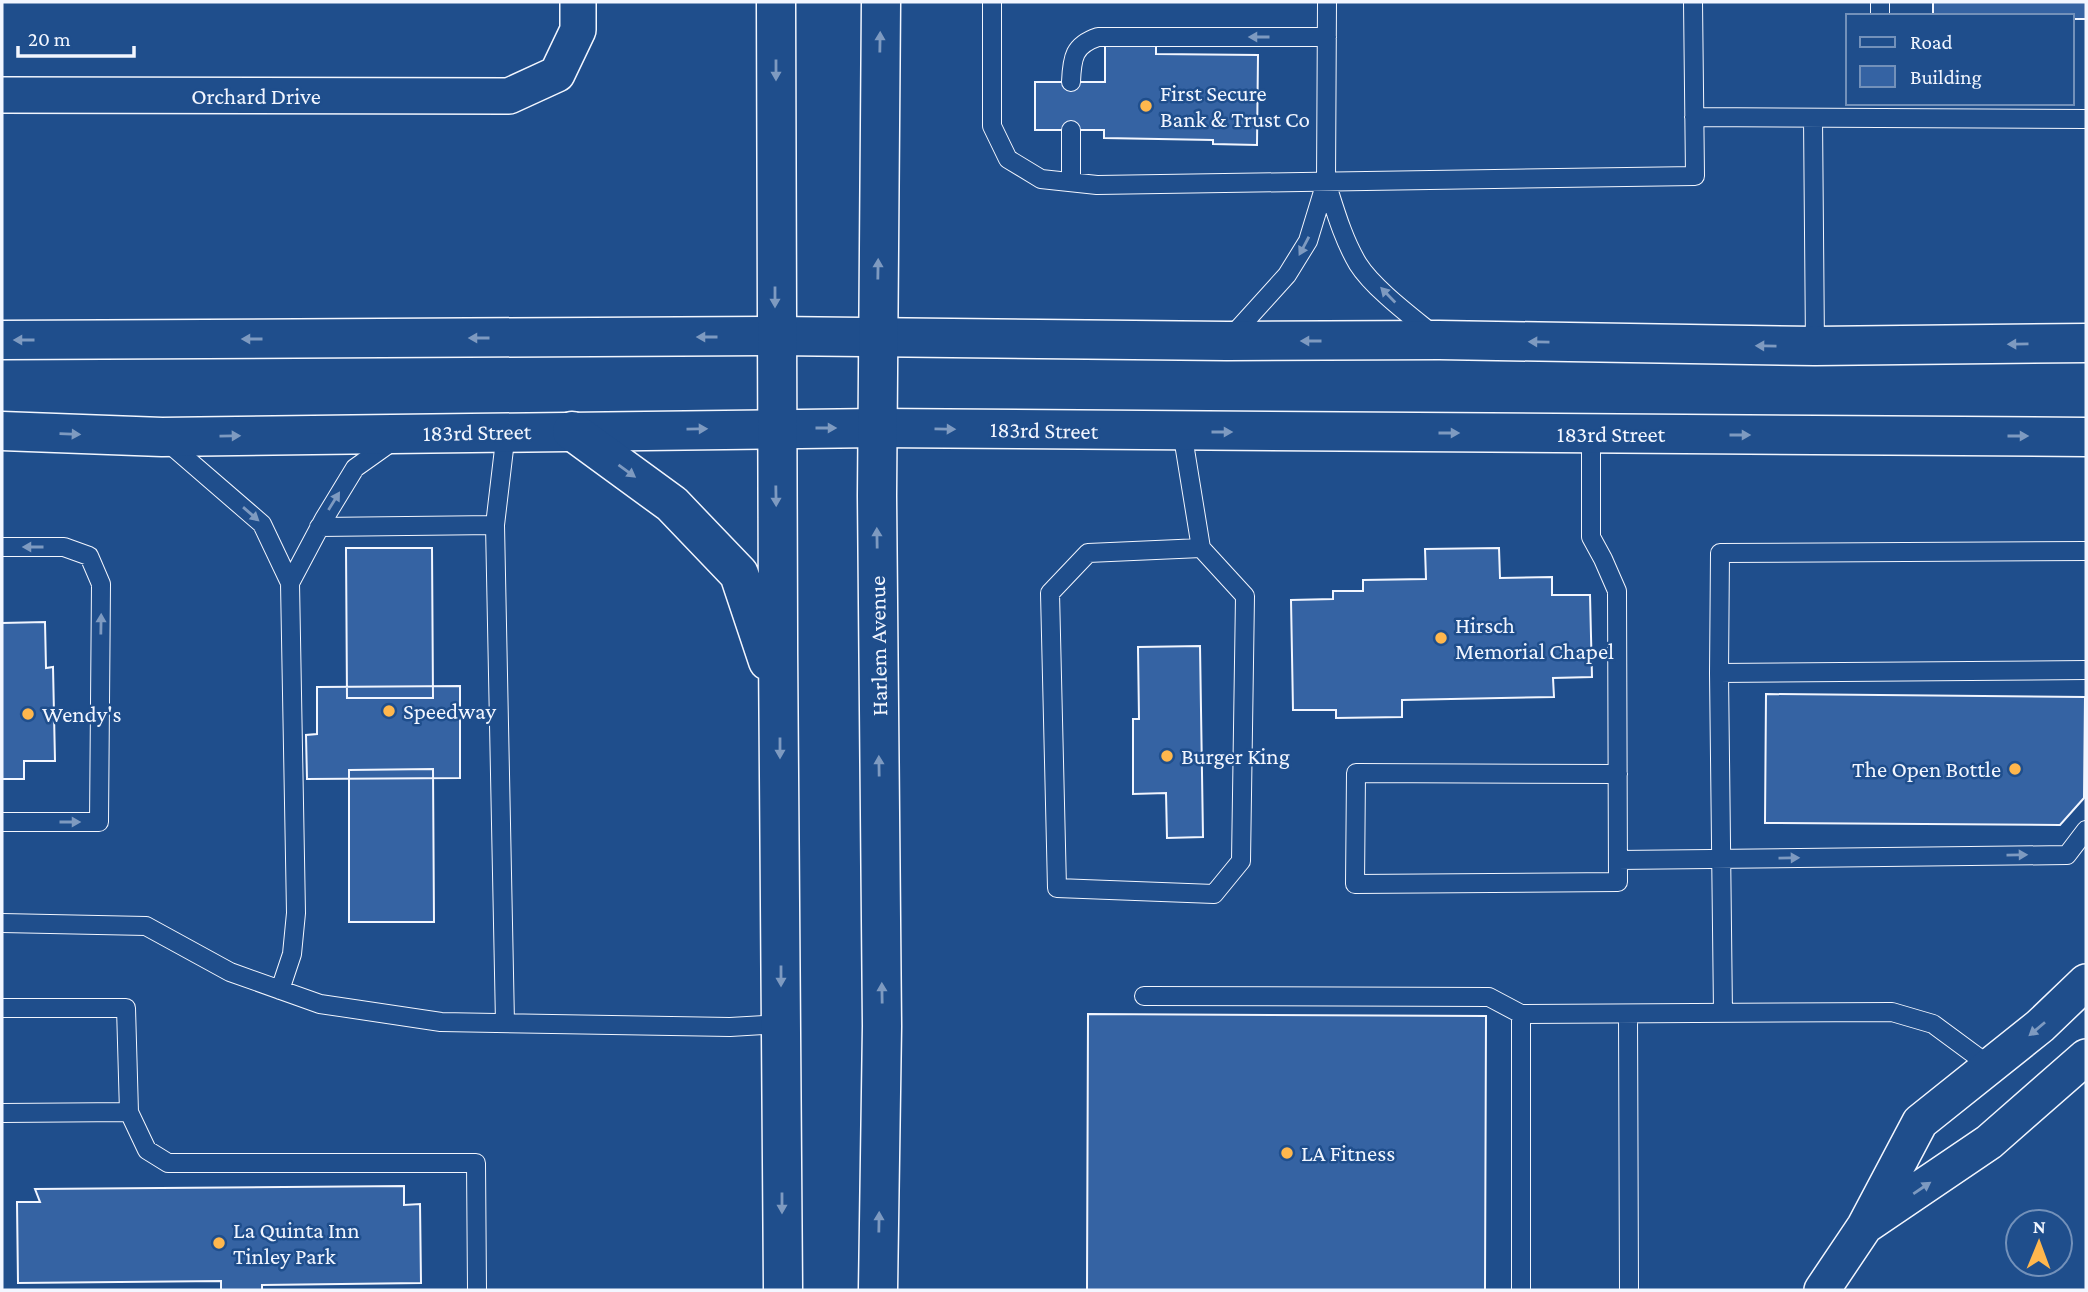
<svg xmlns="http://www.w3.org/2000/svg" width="2088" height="1292" viewBox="0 0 2088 1292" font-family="'Crimson Pro',serif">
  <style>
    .building { fill: #3563a3; stroke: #f2f6ff; stroke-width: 2 }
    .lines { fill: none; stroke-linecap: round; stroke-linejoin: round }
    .lane-casing { stroke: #f2f6ff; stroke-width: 20 }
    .street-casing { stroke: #f2f6ff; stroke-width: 38 }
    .secondary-casing { stroke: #f2f6ff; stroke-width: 41 }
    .primary-casing { stroke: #f2f6ff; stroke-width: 41 }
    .lane { stroke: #1f4e8c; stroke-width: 18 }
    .street { stroke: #1f4e8c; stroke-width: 35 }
    .secondary { stroke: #1f4e8c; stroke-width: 38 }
    .primary { stroke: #1f4e8c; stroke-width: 38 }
    .oneway { fill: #7e9ac0 }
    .poi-dot { fill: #ffb74d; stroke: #1f4e8c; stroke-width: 2.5 }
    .labels { text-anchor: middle; stroke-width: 5; stroke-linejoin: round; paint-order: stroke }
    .poi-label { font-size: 23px; fill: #f2f6ff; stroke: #1f4e8c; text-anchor: start }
    .street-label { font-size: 23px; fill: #f2f6ff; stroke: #1f4e8c }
  </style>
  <rect width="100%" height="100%" fill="#1f4e8c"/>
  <!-- building -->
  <path class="building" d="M1933 2H2086V19H2072V16H1933Z
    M1105 44 1156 45V54L1258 55 1257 145 1213 144V140L1104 138V130H1035V82H1105Z
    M346 548H432L433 698H347Z
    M1499 548 1500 578 1552 577V595H1590L1592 677 1553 678 1554 697 1402 700V717L1336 718V710H1293L1291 600 1333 599V591H1363V580L1426 579 1425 549Z
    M45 622 46 668 53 667 55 761H24V779H2V623Z
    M1200 646 1203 837 1167 838 1166 793 1133 794V719H1139L1138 647Z
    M460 686V778L307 779 306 735 317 734V687Z
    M1766 694 2085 697 2084 798 2060 825 1765 823Z
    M433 769 434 922H349V770Z
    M1088 1014 1486 1016 1485 1290H1087Z
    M404 1186V1205L420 1204 421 1283 262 1285V1290H221V1281L18 1283 17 1202H40L35 1189Z"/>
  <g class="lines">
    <defs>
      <path id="lane" d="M992 2V126L1008 159 1041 179 1097 185 1695 176 1693 2
        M1880 2V16
        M1071 82C1072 57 1074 45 1098 37H1327
        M1694 117 2086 119
        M1813 118 1815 346
        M1071 130V182
        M1326 182C1335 210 1343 239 1358 264 1373 288 1412 317 1434 335
        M1230 338 1287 275 1308 241 1326 182 1327 2
        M1182 431 1201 548 1088 553 1050 593 1057 888 1214 894 1241 861 1245 596 1201 548
        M1591 435V537L1603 559 1617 591 1618 882 1355 884 1356 773 1618 774
        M166 441 262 524 290 583 296 913 292 954 280 990
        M319 527 495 525
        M2 547H64L89 556 101 584 99 822H2
        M290 583 324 519 355 468 393 441
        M1719 673 2086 670
        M1618 860 2067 855 2086 830
        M2 923 146 926 230 972 320 1004 441 1022 730 1027 781 1024
        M1144 996 1489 997 1521 1014
        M2 1008H126L129 1112 2 1113
        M1723 1013 1719 673 1720 553 2086 551
        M1628 1014 1629 1290
        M505 1023 495 525 506 432
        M129 1112 147 1150 168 1163H476L477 1290
        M1521 1290V1014L1892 1012 1933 1024 1990 1066"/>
      <path id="street" d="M2 95 509 96 557 74 578 30V2
        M1868 1224 1989 1142 2086 1057
        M1822 1290 1865 1226 1920 1122 2040 1026 2086 982"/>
      <path id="secondary" d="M2 340 775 336 1227 341 1439 340 1815 346 2086 343
        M2 431 162 437 877 428 2086 437"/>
      <path id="primary" d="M776 2C775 431 780 861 783 1290
        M572 431 672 504 739 574 768 661
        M878 1290 882 1026 877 496 881 2"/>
    </defs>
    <!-- lane casing -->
    <use href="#lane" class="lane-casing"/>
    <!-- street casing -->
    <use href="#street" class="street-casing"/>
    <!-- secondary casing -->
    <use href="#secondary" class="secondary-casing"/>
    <!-- primary casing -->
    <use href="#primary" class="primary-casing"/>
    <!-- lane -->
    <use href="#lane" class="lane"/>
    <!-- street -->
    <use href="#street" class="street"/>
    <!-- secondary -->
    <use href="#secondary" class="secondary"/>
    <!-- primary -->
    <use href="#primary" class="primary"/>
  </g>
  <!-- one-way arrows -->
  <defs><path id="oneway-solid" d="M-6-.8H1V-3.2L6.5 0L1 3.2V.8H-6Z" transform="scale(1.75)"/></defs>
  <g class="oneway">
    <use href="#oneway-solid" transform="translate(1259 37) rotate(-180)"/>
    <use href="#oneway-solid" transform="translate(880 42) rotate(-89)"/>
    <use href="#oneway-solid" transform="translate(776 70) rotate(90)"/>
    <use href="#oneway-solid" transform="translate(1304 246) rotate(118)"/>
    <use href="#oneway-solid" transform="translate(878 269) rotate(-89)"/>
    <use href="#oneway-solid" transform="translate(1388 295) rotate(-134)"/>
    <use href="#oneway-solid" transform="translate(775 297) rotate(90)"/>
    <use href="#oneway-solid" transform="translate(707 337) rotate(180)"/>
    <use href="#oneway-solid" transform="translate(479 338) rotate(180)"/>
    <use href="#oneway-solid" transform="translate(252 339) rotate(180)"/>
    <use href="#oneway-solid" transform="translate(24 340) rotate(180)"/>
    <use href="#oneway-solid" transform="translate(1311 341) rotate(180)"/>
    <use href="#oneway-solid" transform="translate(1539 342) rotate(-179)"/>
    <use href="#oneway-solid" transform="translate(2018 344) rotate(179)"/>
    <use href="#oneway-solid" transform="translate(1766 346) rotate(-179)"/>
    <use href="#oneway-solid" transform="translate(826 428)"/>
    <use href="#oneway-solid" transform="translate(697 429) rotate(-1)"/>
    <use href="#oneway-solid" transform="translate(945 429) rotate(1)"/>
    <use href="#oneway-solid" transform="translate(1222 432)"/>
    <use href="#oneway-solid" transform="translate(1449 433)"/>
    <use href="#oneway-solid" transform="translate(70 434) rotate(2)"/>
    <use href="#oneway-solid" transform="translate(1740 435)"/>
    <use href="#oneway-solid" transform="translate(230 436) rotate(-1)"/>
    <use href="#oneway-solid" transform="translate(2018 436)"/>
    <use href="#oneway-solid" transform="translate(627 471) rotate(36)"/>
    <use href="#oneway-solid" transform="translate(776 496) rotate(89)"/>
    <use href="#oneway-solid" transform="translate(334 501) rotate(-58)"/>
    <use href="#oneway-solid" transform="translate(251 514) rotate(41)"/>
    <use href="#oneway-solid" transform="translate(877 538) rotate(-91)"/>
    <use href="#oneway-solid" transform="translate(33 547) rotate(180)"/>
    <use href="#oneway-solid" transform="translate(101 624) rotate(-89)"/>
    <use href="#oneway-solid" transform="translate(780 748) rotate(90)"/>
    <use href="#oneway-solid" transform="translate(879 766) rotate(-91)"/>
    <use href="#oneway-solid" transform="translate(70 822)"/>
    <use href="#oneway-solid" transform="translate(2017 855) rotate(-1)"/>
    <use href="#oneway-solid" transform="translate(1789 858) rotate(-1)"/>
    <use href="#oneway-solid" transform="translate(781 976) rotate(90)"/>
    <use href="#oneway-solid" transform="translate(882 993) rotate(-91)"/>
    <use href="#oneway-solid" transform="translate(2037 1029) rotate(140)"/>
    <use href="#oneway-solid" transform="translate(1922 1188) rotate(-34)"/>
    <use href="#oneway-solid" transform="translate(782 1203) rotate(90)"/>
    <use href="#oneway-solid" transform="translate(879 1222) rotate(-89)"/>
  </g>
  <!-- markers -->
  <g class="poi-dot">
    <circle cx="1146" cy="106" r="7"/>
    <circle cx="1441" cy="638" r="7"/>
    <circle cx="389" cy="711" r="7"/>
    <circle cx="28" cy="714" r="7"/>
    <circle cx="1167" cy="756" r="7"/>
    <circle cx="2015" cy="769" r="7"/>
    <circle cx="1287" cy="1153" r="7"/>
    <circle cx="219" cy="1243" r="7"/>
  </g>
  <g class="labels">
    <!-- poi labels -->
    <g class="poi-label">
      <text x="1160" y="101">First Secure<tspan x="1160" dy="26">Bank &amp; Trust Co</tspan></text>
      <text x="1455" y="633">Hirsch<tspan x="1455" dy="26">Memorial Chapel</tspan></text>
      <text x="403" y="719">Speedway</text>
      <text x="42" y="722">Wendy's</text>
      <text x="1181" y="764">Burger King</text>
      <text x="2001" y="777" text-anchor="end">The Open Bottle</text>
      <text x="1301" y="1161">LA Fitness</text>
      <text x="233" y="1238">La Quinta Inn<tspan x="233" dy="26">Tinley Park</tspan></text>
    </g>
    <!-- street labels -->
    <g class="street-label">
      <text x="256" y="104">Orchard Drive</text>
      <text transform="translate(1044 430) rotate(1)" y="8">183rd Street</text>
      <text transform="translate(477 432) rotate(-1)" y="8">183rd Street</text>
      <text x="1611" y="442">183rd Street</text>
      <text transform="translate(878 646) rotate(-91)" y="8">Harlem Avenue</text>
    </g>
  </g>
  <!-- border -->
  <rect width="2088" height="1292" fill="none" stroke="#f2f6ff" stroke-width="7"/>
  <!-- legend -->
  <rect x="1846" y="14" width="228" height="91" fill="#1f4e8c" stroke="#7391ba" stroke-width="2"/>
  <rect x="1860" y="37" width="35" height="10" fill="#1f4e8c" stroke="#7391ba" stroke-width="2"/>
  <text x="1910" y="49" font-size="21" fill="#f2f6ff">Road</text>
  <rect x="1860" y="66" width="35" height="21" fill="#3563a3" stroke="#7391ba" stroke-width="2"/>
  <text x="1910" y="84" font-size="21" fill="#f2f6ff">Building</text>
  <!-- north arrow -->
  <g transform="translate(2039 1243) rotate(1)"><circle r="33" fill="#1f4e8c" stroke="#7391ba" stroke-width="2"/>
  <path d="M0-5L12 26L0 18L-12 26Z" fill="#ffb74d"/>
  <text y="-10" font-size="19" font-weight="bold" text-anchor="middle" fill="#f2f6ff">N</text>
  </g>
  <!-- scale -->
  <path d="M18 46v10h116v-10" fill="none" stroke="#f2f6ff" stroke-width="3.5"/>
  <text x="28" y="46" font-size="21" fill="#f2f6ff" stroke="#1f4e8c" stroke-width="5" paint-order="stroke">20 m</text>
</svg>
